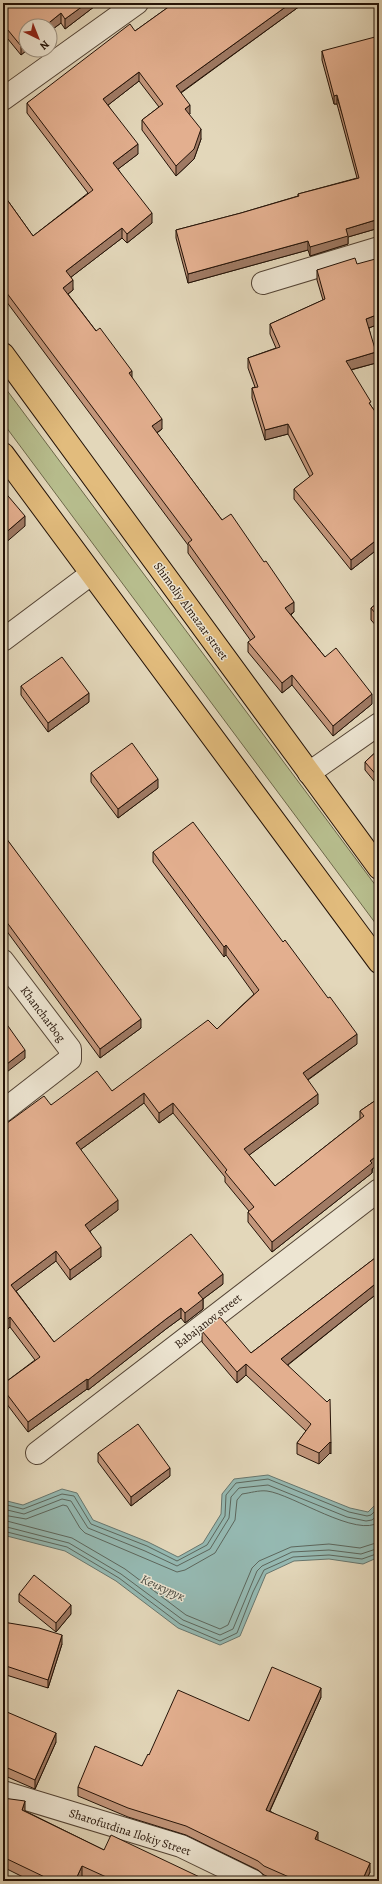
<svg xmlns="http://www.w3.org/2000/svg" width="382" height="1884" viewBox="0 0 382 1884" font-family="Alegreya,serif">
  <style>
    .green { fill: #b7bd8d; stroke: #6d684a }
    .water { fill: #95b9b2; stroke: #67766e }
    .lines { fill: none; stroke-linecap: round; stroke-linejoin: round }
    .shore { stroke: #5c665c; stroke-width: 1 }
    .minor-casing { stroke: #534334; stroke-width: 24 }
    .major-casing { stroke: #231207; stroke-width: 24 }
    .minor { stroke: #ede5d2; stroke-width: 22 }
    .major { stroke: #e2bc7d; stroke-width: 22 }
    .wall { fill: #c3967b; stroke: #231207 }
    .shaded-wall { fill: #9f7a64; stroke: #231207 }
    .building { fill: #e3af8f; stroke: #231207 }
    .labels { text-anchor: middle; stroke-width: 3; stroke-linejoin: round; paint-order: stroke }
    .street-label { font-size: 12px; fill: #231207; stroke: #ede5d2 }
    .water-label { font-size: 13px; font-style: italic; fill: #4b4c43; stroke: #ede5d2 }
  </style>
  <rect width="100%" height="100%" fill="#e3d7ba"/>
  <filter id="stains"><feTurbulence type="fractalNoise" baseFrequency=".005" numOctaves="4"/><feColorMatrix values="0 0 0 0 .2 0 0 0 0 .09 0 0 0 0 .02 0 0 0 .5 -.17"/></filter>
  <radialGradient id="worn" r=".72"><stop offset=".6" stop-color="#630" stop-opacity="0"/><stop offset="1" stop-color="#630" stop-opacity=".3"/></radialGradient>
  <!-- green -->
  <path class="green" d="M3 385 379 890V928L3 423Z"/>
  <!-- water -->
  <path class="water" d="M268 1475 350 1508 368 1512 379 1501V1557L363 1564 329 1559 294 1561 266 1574 240 1636 220 1645 178 1628 116 1581 65 1551 3 1535V1500L23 1505 62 1489 77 1493 93 1520 148 1542 178 1557 203 1543 221 1514 222 1494 234 1479Z"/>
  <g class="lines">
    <!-- shore -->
    <path class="shore" d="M3 1504 23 1509 62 1494 74 1496 91 1524 147 1546 177 1561 207 1545 225 1516 226 1495 236 1483 268 1479 349 1512 367 1516 371 1515 379 1507
      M3 1509 24 1514 62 1499 71 1501 88 1528 145 1551 177 1566 210 1549 229 1518 231 1497 239 1488 268 1485 347 1517 366 1521 372 1520 379 1514
      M3 1515 26 1519 63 1505 67 1506 80 1528 85 1533 177 1572 185 1570 215 1553 235 1520 237 1500 242 1494C250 1493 259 1490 267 1491 292 1494 358 1539 379 1522
      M3 1520 72 1538 125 1569 186 1615 220 1629 228 1625 252 1568 259 1561 291 1547 329 1544 360 1548 379 1542
      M3 1526 69 1543 121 1574 183 1620 220 1635 233 1629 257 1571 262 1566 292 1552 329 1550 361 1554 379 1548
      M3 1531 67 1547 119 1578 180 1624 220 1641 237 1633 253 1592 264 1570 293 1557 329 1555 362 1559 379 1553"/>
    <defs>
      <path id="minor" d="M3 99 137 3
        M263 283 379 248
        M3 640 91 574
        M309 773 379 724
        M3 961 70 1049V1059L3 1111
        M37 1453 379 1190
        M3 1792 181 1846 253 1881"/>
      <path id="major" d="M3 354 379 868
        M3 454 379 962"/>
    </defs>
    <!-- minor casing -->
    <use href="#minor" class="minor-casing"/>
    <!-- major casing -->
    <use href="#major" class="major-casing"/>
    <!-- minor -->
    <use href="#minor" class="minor"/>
    <!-- major -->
    <use href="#major" class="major"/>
  </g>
  <!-- wall -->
  <path class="wall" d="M3 3H99L65 29 61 23 26 50H27L21 55 3 33Z
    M174 3H304L181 93 190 114 189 115 201 139 194 159 176 176 142 130V120L159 107 139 81 108 105 138 154 118 169 152 223 127 243 122 238 71 277 73 290 68 294 132 378 162 429 157 433 222 520 294 612 291 615 325 657 372 704 333 736 292 685 282 693 248 652V642L251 641 188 553V545L3 297V194L33 236 88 193 27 113V103L135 31Z
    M322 51 379 228 348 237V244L310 256 308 250 188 283 176 238V230L241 213 298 196V194L357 178 337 104H334L322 60Z
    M357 264 379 324 369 328 376 363 351 370 371 406 379 417V548L351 570 294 499V489L310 477 288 434 265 440 252 398V388L255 387 248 368V358L276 348 270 334V324L323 300 317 280V270Z
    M379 602V629L371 620V608Z
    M21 686 89 702 48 732 21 695Z
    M379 749V787L365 770V762Z
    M91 773 158 788 118 818 91 782Z
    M3 834 141 1028 100 1058 3 926Z
    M153 852 357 1044 308 1080 318 1104 249 1155 275 1186 360 1119V1111L379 1098 372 1173 272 1252 248 1222V1212L249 1211 225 1182V1177L173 1113 159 1123 144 1103 80 1150 118 1210 90 1231 101 1257 70 1280 56 1261 16 1291 54 1342 223 1284 203 1299V1309L185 1323 181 1318 166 1329 88 1390 87 1389 28 1432 3 1399V1384L35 1360 10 1327 3 1333V1126L51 1105 112 1091 217 1029 254 994 226 955 224 957 153 862Z
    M379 1255V1292L288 1365 331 1443V1454L330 1453 319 1464 297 1454V1443L306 1431 246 1375 237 1383 202 1342V1331L251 1353Z
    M98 1453 170 1476 131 1506 98 1462Z
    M19 1594 71 1614 56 1632 19 1602Z
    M3 1622 62 1644 48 1688 3 1674Z
    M321 1697 270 1811 370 1872 366 1881H278L264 1875 258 1870 186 1835 128 1817 78 1796V1787L142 1766 149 1755 249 1721Z
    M3 1713 56 1742 35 1789 3 1775Z
    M3 1798 25 1811 104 1850 208 1881H92L82 1876 80 1881H31L3 1867Z"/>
  <!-- shaded-wall -->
  <path class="shaded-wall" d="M87 3H99L65 29V19Z
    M291 3H304L176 96V86Z
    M61 13V23L50 31V26H45Z
    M26 41V50H27L21 55V46Z
    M139 72V81L103 109V99Z
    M337 95V104H334V96Z
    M190 105V114L185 119V109Z
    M201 129V139L194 159 176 176V166Z
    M138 144V154L113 173V163Z
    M152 213V223L127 243V234Z
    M379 219V228L348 237V244L310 256V247L346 229Z
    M122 228V238L66 281V271Z
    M308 241V250L188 283V274Z
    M73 280V290L63 298V288Z
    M379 314V324L366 329V319Z
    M376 352V363L346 371V361Z
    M132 371V381L129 373Z
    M162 419V429L152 436V426Z
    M288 424V434L265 440V430Z
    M25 516V526L3 545V535Z
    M379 538V548L351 570V560Z
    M294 602V612L285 618V608Z
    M292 675V685L282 693V683Z
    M89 693V702L48 732V723Z
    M372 694V704L333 736V726Z
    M158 779V788L118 818V809Z
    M226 945V955L224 957V947Z
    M141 1019V1028L100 1058V1049Z
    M357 1034V1044L303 1083V1073Z
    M25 1050V1058L3 1075V1067Z
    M144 1093V1103L76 1153V1143Z
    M318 1094V1104L244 1159V1149Z
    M173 1103V1113L159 1123V1113Z
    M379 1154V1164L372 1169V1173L272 1252V1242L370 1161Z
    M118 1200V1210L85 1235V1225Z
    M101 1247V1257L70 1280V1270Z
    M56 1251V1261L11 1295V1285Z
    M223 1274V1284L203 1299V1309L185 1323V1313L198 1293Z
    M379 1281V1292L281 1370V1359Z
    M181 1308V1318L166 1329 88 1390V1380L166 1319Z
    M10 1317V1327L3 1333V1323Z
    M246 1364V1375L237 1383V1372Z
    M87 1379V1389L28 1432V1422Z
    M330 1442V1453L319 1464V1453Z
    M170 1468V1476L131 1506V1497Z
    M71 1605V1614L56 1632V1623Z
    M62 1635V1644L48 1688V1680Z
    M321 1688V1697L266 1819V1810Z
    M56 1733V1742L35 1789V1780Z
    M25 1801V1812L22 1810Z
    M318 1832V1841L315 1839Z
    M370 1863V1872L366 1881H362Z
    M82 1866V1876L80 1881H75Z"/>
  <!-- building -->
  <path class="building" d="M3 3H87L65 19 61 13 45 26H26V41L21 46 3 24Z
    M174 3H291L176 86 190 105 185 109 201 129 194 149 176 166 142 120 163 104 139 72 103 99 138 144 113 163 152 213 127 234 122 228 66 271 73 280 63 288 96 331 100 328 132 371 129 373 162 419 152 426 222 520 231 514 264 562 266 561 294 602 285 608 325 657 336 648 372 694 333 726 292 675 282 683 248 642 255 637 188 543 192 540 3 288V194L33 236 93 190 27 103 130 24 135 31Z
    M375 37 379 54V219L346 229 348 236 310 247 308 241 188 274 176 230 241 213 299 196 298 194 359 178 337 95 334 96 322 51Z
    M355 258 357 264 379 258V314L366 319 376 352 346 361 371 402 369 403 379 417V538L351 560 294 489 313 474 288 424 265 430 252 388 258 387 248 358 280 347 270 324 325 299 317 270Z
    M3 490 25 516 3 535Z
    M379 602V618L371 608Z
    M62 657 89 693 48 723 21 686Z
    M132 743 158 779 118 809 91 773Z
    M379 749V778L365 762Z
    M193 822 283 942 285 940 328 998 330 997 357 1034 303 1073 318 1094 244 1149 275 1186 364 1116 360 1111 379 1098V1154L370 1161 372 1163 272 1242 248 1212 254 1207 225 1172 227 1170 173 1103 159 1113 144 1093 76 1143 118 1200 85 1225 101 1247 70 1270 56 1251 11 1285 54 1342 191 1234 223 1274 198 1293 203 1299 185 1313 181 1308 166 1319 88 1380 87 1379 28 1422 3 1389V1384L40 1357 10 1317 3 1323V1244L4 1243 3 1242V1126L44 1096 51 1105 97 1071 112 1091 208 1020 217 1029 259 990 226 945 224 947 153 852Z
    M3 834 141 1019 100 1049 3 917Z
    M3 1019 25 1050 3 1067Z
    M379 1255V1281L281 1359 327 1402 330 1399 331 1443 330 1442 319 1453 297 1443 311 1424 246 1364 237 1372 202 1331 220 1317 251 1353Z
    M138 1424 170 1468 131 1497 98 1453Z
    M34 1575 71 1605 56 1623 19 1594Z
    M3 1622 39 1628 62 1635 48 1680 3 1665 5 1659H3Z
    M272 1667 321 1688 266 1810 318 1832 315 1839 370 1863 362 1881H298L264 1866 258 1861 186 1826 128 1808 78 1787 95 1746 142 1766 148 1754 149 1755 178 1690 249 1721Z
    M7 1712 56 1733 35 1780 3 1766V1713L6 1715Z
    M3 1798 25 1801 22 1810 104 1850 111 1835 208 1881H115L82 1866 75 1881H53L3 1857Z"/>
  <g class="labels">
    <!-- street labels -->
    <g class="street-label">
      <text transform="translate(191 611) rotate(54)" y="4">Shimoliy Almazar street</text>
      <text transform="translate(43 1014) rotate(53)" y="4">Khancharbog</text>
      <text transform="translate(208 1321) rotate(-38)" y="4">Babajanov street</text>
      <text transform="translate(130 1832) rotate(18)" y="4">Sharofutdina Ilokiy Street</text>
    </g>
    <!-- water labels -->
    <g class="water-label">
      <text transform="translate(163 1587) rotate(24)" y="5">Кечкурук</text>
    </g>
  </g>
  <!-- margin -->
  <rect width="382" height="1884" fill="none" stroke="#e3d7ba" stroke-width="16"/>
  <rect x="4" y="4" width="374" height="1876" fill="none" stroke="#231207" stroke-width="2"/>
  <rect x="8" y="8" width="366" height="1868" fill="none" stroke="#231207"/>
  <!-- north arrow -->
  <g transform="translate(38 38) rotate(137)"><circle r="19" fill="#ede5d2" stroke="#9c9181"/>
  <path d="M0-3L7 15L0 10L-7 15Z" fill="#8f2418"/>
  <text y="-6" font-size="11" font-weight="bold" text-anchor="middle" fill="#231207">N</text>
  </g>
  <rect width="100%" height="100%" filter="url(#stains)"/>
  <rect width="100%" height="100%" fill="url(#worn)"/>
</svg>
